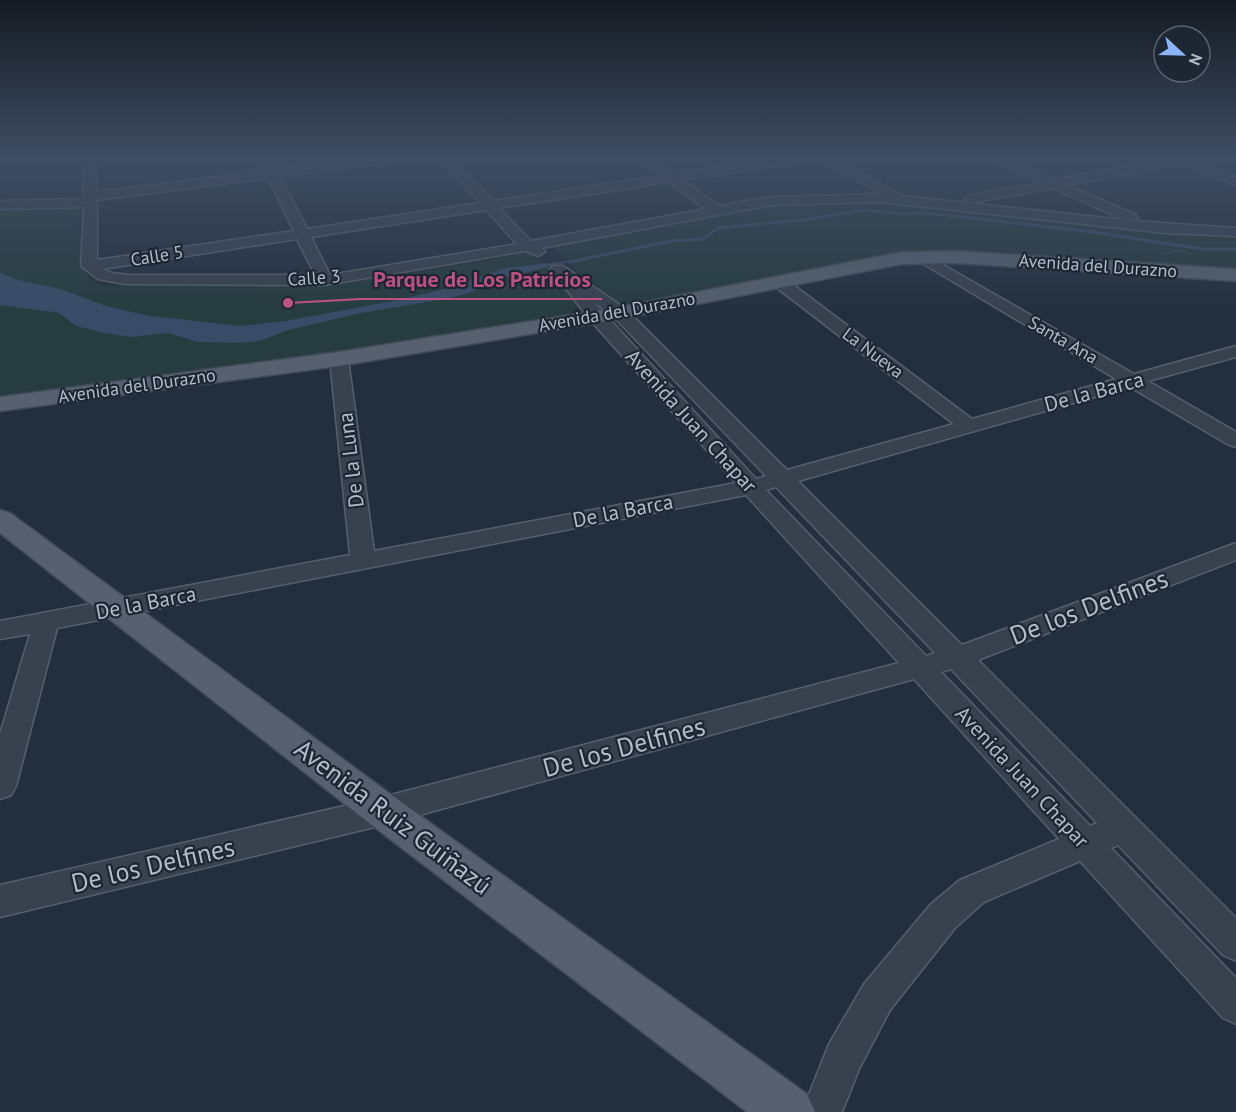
<svg xmlns="http://www.w3.org/2000/svg" width="1236" height="1112" viewBox="0 0 1236 1112" font-family="'PT Sans',sans-serif">
  <style>
    .green { fill: #263c3f }
    .water { fill: #394c67 }
    .lines { fill: none; stroke-linecap: round; stroke-linejoin: round }
    .stream { stroke: #394c67; stroke-width: 3 }
    .minor-casing { stroke: #565f6c; stroke-width: 3 }
    .major-casing { stroke: #414a57; stroke-width: 3 }
    .path { stroke: #44595c; stroke-width: 2; stroke-dasharray: 2 2; stroke-linecap: butt }
    .minor { fill: #38414e; fill-rule: evenodd }
    .major { fill: #56606e; fill-rule: evenodd }
    .labels { text-anchor: middle; stroke-width: 4.5; stroke-linejoin: round; paint-order: stroke }
    .far-street-label { font-size: 18px; fill: #b4bcc9; stroke: #1d2633 }
    .street-label { font-size: 21px; fill: #b4bcc9; stroke: #1d2633 }
    .near-street-label { font-size: 26px; fill: #b4bcc9; stroke: #1d2633 }
    .leader { fill: none; stroke: #bd5182; stroke-width: 2 }
    .callout-dot { fill: #bd5182; stroke: #1d2633; stroke-width: 2 }
    .callout-label { font-size: 22px; text-anchor: middle; font-weight: bold; fill: #bd5182; stroke: #1d2633; stroke-width: 4.5; stroke-linejoin: round; paint-order: stroke }
  </style>
  <rect width="100%" height="100%" fill="#242f3e"/>
  <!-- green -->
  <path class="green" d="M894 202 1215 238 1236 236V272L919 251 883 255 645 304H621L585 278 552 245 771 205Z
    M71 207 80 211C80 237 72 276 104 286H321L531 253H535L576 300 578 306C569 321 542 323 526 327L0 399V210Z"/>
  <!-- water -->
  <path class="water" d="M577 260 507 277 469 293 445 299 361 313 288 330 260 341 240 343 198 342 168 333 131 337 105 333 76 326 59 313 0 305V273L18 280 61 289 103 305 126 311 151 316 241 326 285 321 398 300 445 289 506 268Z"/>
  <g class="lines">
    <!-- stream -->
    <path class="stream" d="M569 262 671 241 703 239 718 228 803 220 864 210 905 214 926 213 1093 232 1202 249H1236"/>
    <defs>
      <path id="minor" d="M83 159H95L97 192 265 171 260 161 261 159H271L276 169 357 159H391L385 163 280 176 307 229 480 203 441 159H454L493 201 660 176 639 159H653L673 174 770 159H800L794 163 682 180 719 206 770 197 882 194 818 159H833L903 196 1125 220 1052 188 971 203 964 199 971 195 1040 183 990 159H1006L1055 180 1170 159H1196L1194 162 1236 177V185L1180 164 1067 185 1136 215 1138 218 1134 221 1236 228V236L1166 233 881 202 770 205 542 248 545 252 538 256 525 251 325 285 124 284 98 279 81 266 84 207 0 209V201L84 199ZM268 178 294 231 97 260V200ZM668 182 706 209 531 241 499 208ZM486 210 517 244 330 275 311 237ZM297 239 315 275H130L112 273 102 269Z
        M922 253 1134 374 1236 346V357L1148 381 1236 432V447L1229 445 1130 387 798 481 962 645 1236 543V560L978 660 1236 918V961L1223 955 1118 845 1111 848 1236 978V1024L1223 1018 1080 861 984 902 955 928 890 1010 859 1069 842 1112H802L829 1044 864 984 931 904 960 880 1059 839 914 679 383 825 0 917V885L383 797 899 663 746 495 57 628 16 786 11 795 0 799V734L30 634 0 639V621L350 555 330 359 333 355H345L348 359 374 551 736 483 591 321 553 272 550 269 553 266H563L626 309 787 470 954 424 772 284 770 281 772 278H784L972 419 1116 379 917 260 915 257ZM593 301 614 317 766 476 756 479ZM776 487 935 653 926 656 766 490ZM951 669 1097 823 1090 826 941 672Z"/>
      <path id="major" d="M958 251 1236 269V281L958 263 902 264 620 319 339 366 0 411V397L339 352 620 307 902 252Z
        M0 510 10 513 397 799 807 1094 815 1112H747L369 823 0 533Z"/>
    </defs>
    <!-- minor casing -->
    <use href="#minor" class="minor-casing"/>
    <!-- major casing -->
    <use href="#major" class="major-casing"/>
    <!-- path -->
    <path class="path" d="M1163 254 1182 250 1193 255"/>
    <!-- minor -->
    <use href="#minor" class="minor"/>
    <!-- major -->
    <use href="#major" class="major"/>
  </g>
  <!-- sky -->
  <linearGradient id="sky" x2="0" y2="1"><stop stop-color="#141a22"/><stop offset="0.5" stop-color="#3f4d63"/><stop offset="1" stop-color="#3f4d63" stop-opacity="0"/></linearGradient>
  <rect width="1236" height="315" fill="url(#sky)"/>
  <g class="labels">
    <!-- far-street labels -->
    <g class="far-street-label">
      <text transform="translate(157 256) rotate(-9)" y="6">Calle 5</text>
      <text transform="translate(1098 266) rotate(4)" y="6">Avenida del Durazno</text>
      <text transform="translate(314 278) rotate(-4)" y="6">Calle 3</text>
      <text transform="translate(617 312) rotate(-10)" y="6">Avenida del Durazno</text>
      <text transform="translate(1063 340) rotate(30)" y="6">Santa Ana</text>
      <text transform="translate(873 353) rotate(37)" y="6">La Nueva</text>
      <text transform="translate(137 386) rotate(-8)" y="6">Avenida del Durazno</text>
    </g>
    <!-- street labels -->
    <g class="street-label">
      <text transform="translate(1094 392) rotate(-15)" y="7">De la Barca</text>
      <text transform="translate(691 421) rotate(48)" y="7">Avenida Juan Chapar</text>
      <text transform="translate(351 460) rotate(-97)" y="7">De la Luna</text>
      <text transform="translate(623 511) rotate(-11)" y="7">De la Barca</text>
      <text transform="translate(146 603) rotate(-11)" y="7">De la Barca</text>
      <text transform="translate(1022 777) rotate(47)" y="7">Avenida Juan Chapar</text>
    </g>
    <!-- near-street labels -->
    <g class="near-street-label">
      <text transform="translate(1089 607) rotate(-21)" y="9">De los Delfines</text>
      <text transform="translate(624 747) rotate(-15)" y="9">De los Delfines</text>
      <text transform="translate(393 817) rotate(37)" y="9">Avenida Ruiz Guiñazú</text>
      <text transform="translate(153 865) rotate(-13)" y="9">De los Delfines</text>
    </g>
  </g>
  <!-- callouts -->
  <path class="leader" d="M288 303L361 299H602"/>
  <circle class="callout-dot" cx="288" cy="303" r="6"/>
  <g class="callout-label">
    <text x="482" y="287">Parque de Los Patricios</text>
  </g>
  <!-- north arrow -->
  <g transform="translate(1182 54) rotate(112)"><circle r="28" fill="#1d2633" stroke="#59626f" stroke-width="1.5"/>
  <path d="M0-4.5L10 22L0 15L-10 22Z" fill="#8ab4f8"/>
  <text y="-9" font-size="16" font-weight="bold" text-anchor="middle" fill="#b4bcc9">N</text>
  </g>
</svg>
